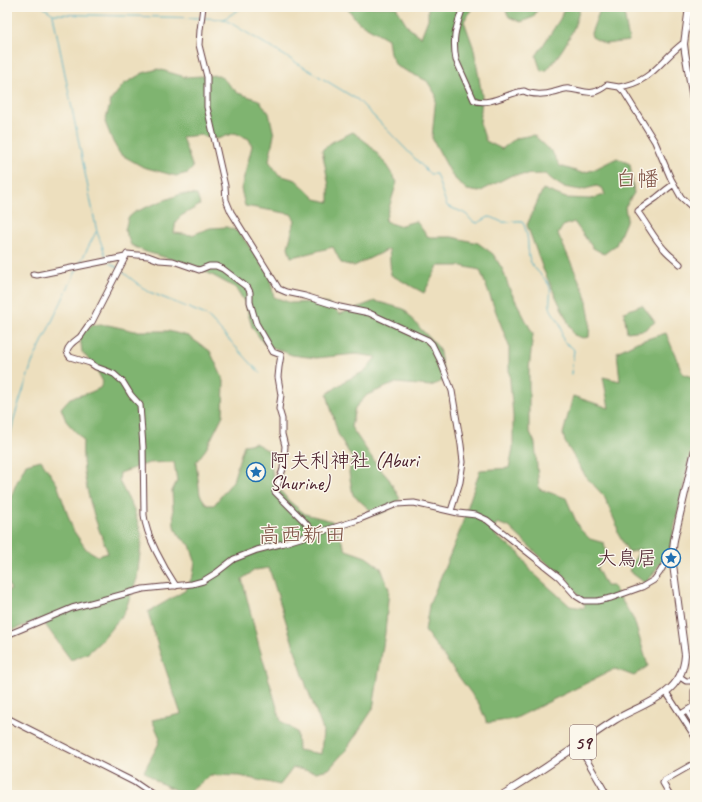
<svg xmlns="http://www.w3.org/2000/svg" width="702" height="802" viewBox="0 0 702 802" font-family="Caveat,'Klee One',sans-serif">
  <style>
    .forest { fill: #7fb470; stroke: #646a4e; fill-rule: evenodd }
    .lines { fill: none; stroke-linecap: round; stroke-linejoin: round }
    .stream { stroke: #42aac2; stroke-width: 1 }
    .minor-casing { stroke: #623c41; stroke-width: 7 }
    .major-casing { stroke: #623c41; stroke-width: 8 }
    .minor { stroke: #fff; stroke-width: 5 }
    .major { stroke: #fff; stroke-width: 6 }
    .labels { text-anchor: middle; stroke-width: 3; stroke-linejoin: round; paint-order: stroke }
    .shield { fill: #fbf7ec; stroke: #7f6065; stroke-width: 1 }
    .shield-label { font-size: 19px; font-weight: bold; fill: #4a1f2b }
    .poi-label { font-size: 20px; fill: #4a1f2b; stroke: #fbf7ec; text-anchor: start }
    .quarter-label { font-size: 22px; fill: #805447; stroke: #fbf7ec }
  </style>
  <rect width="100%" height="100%" fill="#fbf7ec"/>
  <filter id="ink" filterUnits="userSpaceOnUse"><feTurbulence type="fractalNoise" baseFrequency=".025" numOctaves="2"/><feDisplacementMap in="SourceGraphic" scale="8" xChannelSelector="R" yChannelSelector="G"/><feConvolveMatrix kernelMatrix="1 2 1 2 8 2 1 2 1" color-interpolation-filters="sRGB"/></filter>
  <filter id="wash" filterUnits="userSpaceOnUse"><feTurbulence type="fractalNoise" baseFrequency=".012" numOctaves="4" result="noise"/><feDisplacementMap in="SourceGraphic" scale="16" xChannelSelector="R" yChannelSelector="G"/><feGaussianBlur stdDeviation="0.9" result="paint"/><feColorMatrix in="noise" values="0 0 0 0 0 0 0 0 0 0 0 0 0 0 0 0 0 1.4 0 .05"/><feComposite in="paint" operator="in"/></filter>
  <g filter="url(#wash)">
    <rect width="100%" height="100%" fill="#eddfbe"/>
    <!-- forest -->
    <path class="forest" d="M347 7H397V9L409 28 421 37 428 19V7H473L464 21 474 49 482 96 480 123 486 141 502 149 516 138 534 135 552 152 560 166 582 173 593 170 617 158 630 164 634 193 625 207 627 219 616 245 604 254 593 248 574 222 563 226 558 234 586 296 590 320 589 337 583 338 574 335 543 269 527 225 543 189 566 198 590 199 605 195 603 189 597 186 581 190 563 187 554 181 545 174 512 175 479 192 467 190 453 177 432 138 436 95 427 81 396 66 390 54 388 39 358 22 348 9Z
      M504 7H538L534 17 521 22 509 17Z
      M565 7H580C574 34 564 49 547 70L541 71 536 56 560 19Z
      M601 7H623L629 41 605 44 592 37 591 33Z
      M158 69 185 77 219 75 238 93 259 100 269 113 274 135 269 161 279 175 296 180 316 199 329 202V186L322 150 332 142 353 132 370 145 384 162 397 182 385 221 398 226 416 221 428 237H452L478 243 493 254 503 270 509 288 533 334 529 369V430L535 443 539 489 566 498 579 528 590 539 604 543 607 557 597 568 606 586H613L634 620 648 666 634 676 615 669 514 719 487 723 479 704 425 631 429 605 459 533 480 470 509 468 513 448V416L509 369V346L480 270 461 266H438L424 293 391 275 389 249 354 266 341 263 333 247 306 254 291 257 288 247 295 220 291 214 245 206 241 189 252 146 249 139 235 133 217 139 200 135 182 137 193 168 188 173 176 176 143 167 120 154 113 142 105 122 111 100 124 84 143 73ZM497 523 509 527 547 563 567 578 585 605 584 608 570 606 532 572 519 553 497 537 493 531Z
      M181 194 197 195 200 205 181 216 176 221 174 233 192 235 210 228 227 227 239 232 269 274 274 297 291 303 319 302 328 304 340 314 375 301 404 309 420 328 439 348 445 380 431 386 396 383 367 395 355 408 351 427 379 468 389 479 400 499 387 511 376 515 353 495 349 473 352 458 338 434 327 394 345 381 365 371 376 357 356 354 316 358 292 355 264 344 252 327 245 303 236 288 193 265 146 252 131 245 125 230 128 218 135 212 157 203Z
      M642 305 655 322 644 330 627 332 624 312Z
      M92 325H108L135 331H168L188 336 210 351 224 381 223 415 206 449 196 462 200 495 207 505H214L233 481 240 457 244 445 255 443 269 451 274 483 289 501 305 514 332 521 346 550 366 557 381 568 389 589 385 633 373 709 346 750 329 769 316 772 293 768 280 785 240 776 210 775 186 795 158 782 144 771 158 745 160 738 152 720 181 714 159 650 148 612 186 590 193 575 195 561 190 545 180 537 174 526 172 491 177 481 174 462 149 463 120 473 119 481 134 510 142 536 137 579 124 613 101 641 88 653 71 660 41 619 7 632V590H11L7 581V507L16 484 26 464 41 460 57 484 73 530 86 549 98 556 108 553C105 544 101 536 98 527 88 499 81 469 83 440L66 421 61 408 70 398 89 393 100 388 103 382 95 367 82 352 80 336ZM269 568 307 688 323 730 321 754 298 750 297 732 281 721 259 646 242 579 255 570Z
      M666 333 683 374 695 378V432L670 548 651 577 645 583 629 571 640 549 629 553 618 534 617 526 604 496 586 477 565 442 563 434 573 396 609 408 603 377 620 381 617 352 637 342Z"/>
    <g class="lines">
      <!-- stream -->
      <path class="stream" d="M43 7 53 14 200 18
        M53 15 97 232 107 259
        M203 18 224 19 358 100 430 174H436L447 206C453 209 462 211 467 215 471 219 470 221 477 223 481 222 486 218 489 217 494 217 498 221 502 222 509 223 516 220 522 221 527 230 528 239 528 248 529 252 528 257 530 260 533 269 544 276 549 285 552 291 549 299 550 306 551 313 558 318 560 324 562 329 561 335 563 340 565 344 572 346 574 350L571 374
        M224 19 243 7
        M110 263 118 268
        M79 265 96 232
        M120 270 147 291 206 315 260 373
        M7 449 15 415 32 363 77 269"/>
    </g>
  </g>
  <g filter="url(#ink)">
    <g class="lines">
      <defs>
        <path id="minor" d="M203 7 200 30 199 45 207 77V107L225 186 226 200 231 212 279 289 286 292 305 296 340 307 369 313 419 336 428 340 432 344 440 360 452 391 461 445 463 462 460 482 451 511
          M463 7C456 28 452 37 456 60L474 100C488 107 510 92 524 91 532 95 545 95 554 92 559 91 564 88 569 89 577 89 585 94 594 92 599 91 603 88 607 85L619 87 624 92 655 142 671 179 681 197 695 210
          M619 87C652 82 659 62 682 44H684
          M674 184C668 188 662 193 656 198 650 202 644 206 638 211V212C647 224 654 238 664 249 669 255 675 259 680 264
          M33 274 37 275 125 257
          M176 586C164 568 146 536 144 515L143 447 140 405 131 395 123 382 114 374 107 371 96 367 90 363 70 357C69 355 67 354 67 351 68 345 76 340 80 337 85 331 85 327 92 322L127 254 148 256 159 260 173 261 199 270 209 266H216L223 269 248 288 250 292V302L256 323 273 352 281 355 279 367 278 377 281 395 279 409 282 419V434L285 446 283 469 275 492 304 521 314 533
          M7 635 72 608 143 589 192 584 203 581 216 573 234 559 257 550 284 543 355 521 397 504 414 503 458 513 476 515 487 520 559 577 576 596 584 601H597L611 598 642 587 654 580 660 572 672 551
          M680 677 686 681H695
          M666 692 695 737
          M687 711 695 724
          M681 714 694 706V691H695
          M7 718 134 782 153 795
          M578 745 607 795
          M670 795 663 783 665 780 695 763"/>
        <path id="major" d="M689 7 684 44 685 52 695 110
          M502 795C521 783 541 771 559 758 578 746 596 732 615 720 631 710 651 704 666 692 678 683 684 670 685 655L672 557 674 540 695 450"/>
      </defs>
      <!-- minor casing -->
      <use href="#minor" class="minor-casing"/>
      <!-- major casing -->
      <use href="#major" class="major-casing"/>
      <!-- minor -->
      <use href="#minor" class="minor"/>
      <!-- major -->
      <use href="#major" class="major"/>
    </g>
  </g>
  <!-- icons -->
  <defs>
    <symbol id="sight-ring" viewBox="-11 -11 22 22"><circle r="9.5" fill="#fbf7ec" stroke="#1f6fb2" stroke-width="1.5"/><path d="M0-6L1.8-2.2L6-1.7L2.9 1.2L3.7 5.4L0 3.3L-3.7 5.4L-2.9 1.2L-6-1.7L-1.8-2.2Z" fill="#1f6fb2"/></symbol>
  </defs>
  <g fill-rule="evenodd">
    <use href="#sight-ring" x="245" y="461" width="22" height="22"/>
    <use href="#sight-ring" x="660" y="547" width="22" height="22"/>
  </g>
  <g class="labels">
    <!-- shield labels -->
    <rect class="shield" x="570" y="725" width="26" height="34" rx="3"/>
    <g class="shield-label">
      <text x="583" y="749">59</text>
    </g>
    <!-- poi labels -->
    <g class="poi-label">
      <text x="270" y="467">阿夫利神社 (Aburi<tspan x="270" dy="23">Shurine)</tspan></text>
      <text x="657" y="565" text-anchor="end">大鳥居</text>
    </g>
    <!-- quarter labels -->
    <g class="quarter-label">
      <text x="637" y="186">白幡</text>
      <text x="302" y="542">高西新田</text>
    </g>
  </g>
  <!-- margin -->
  <rect width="702" height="802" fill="none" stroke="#fbf7ec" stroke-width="24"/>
</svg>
